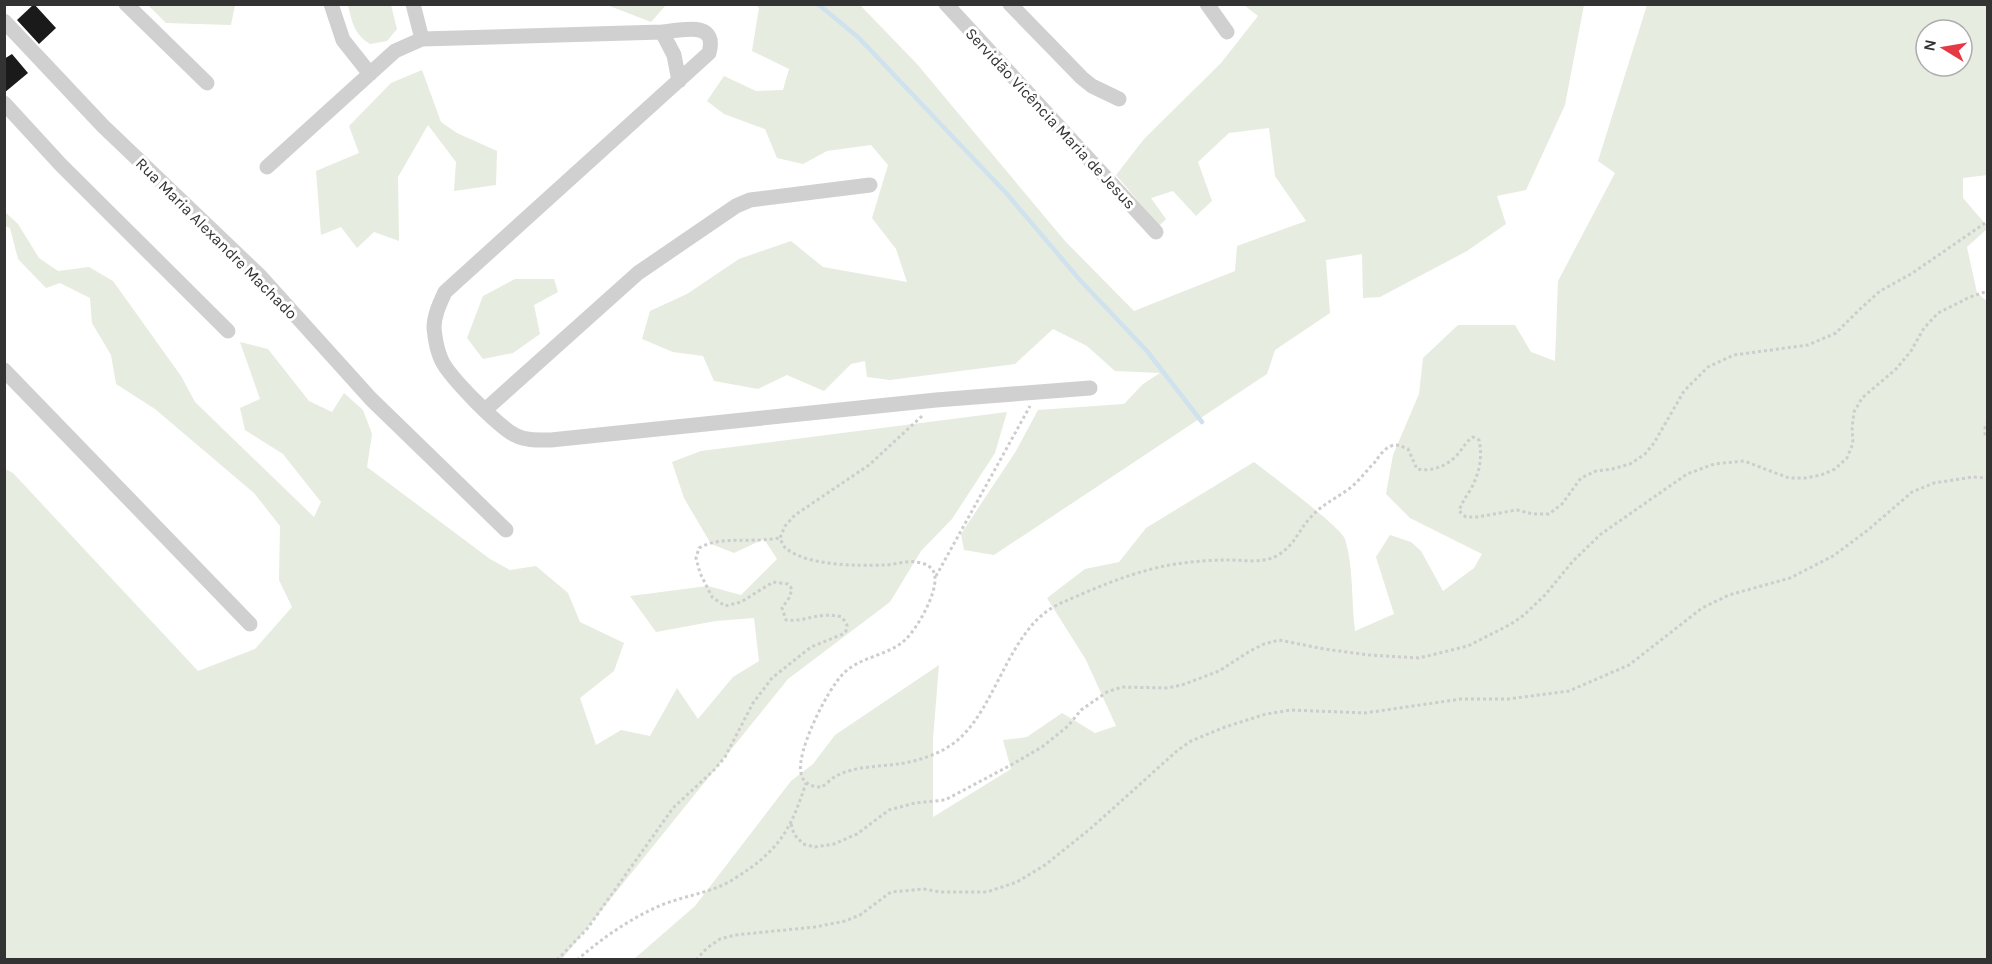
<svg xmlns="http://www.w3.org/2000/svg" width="1992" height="964" viewBox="0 0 1992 964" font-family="Karla,sans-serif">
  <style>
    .green { fill: #e6ecdf; fill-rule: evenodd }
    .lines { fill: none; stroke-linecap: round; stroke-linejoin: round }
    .stream { stroke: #cfe2ee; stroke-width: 4.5 }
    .building { fill: #1a1a1a }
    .path { stroke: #cdcdcd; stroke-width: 3; stroke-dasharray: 3 3; stroke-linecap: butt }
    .street { stroke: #d0d0d0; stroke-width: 15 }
    .labels { text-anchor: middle; stroke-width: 6; stroke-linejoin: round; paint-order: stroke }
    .street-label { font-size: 16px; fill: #333; stroke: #fff }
  </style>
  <rect width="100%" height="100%" fill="#fff"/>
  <!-- green -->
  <path class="green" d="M147 4H235V5L231 25 166 23Z
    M348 5H391L397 29 387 41 370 44C354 34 352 22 348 5Z
    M607 5H666L651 22Z
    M756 5H860L917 64 1065 241 1134 311 1235 271 1237 246 1306 221 1275 176 1269 128 1229 133 1198 162 1212 201 1196 216 1173 191 1151 198 1166 219 1159 226 1116 175 1144 139 1221 63 1258 16 1244 5H1584L1565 105 1526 190 1497 196 1506 224 1467 251 1380 297 1363 298 1362 254 1326 260 1330 313 1275 350 1267 374 994 555 964 550 961 534 1016 451 1038 410 1124 404 1143 384 1160 373 1115 371 1087 346 1053 329 1015 364 890 380 867 377 865 361 851 364 824 391 787 375 758 389 714 381 703 356 673 352 642 339 650 311 687 294 739 259 791 241 823 267 907 282 896 249 872 218 888 165 871 145 827 151 803 164 777 158 765 129 724 114 707 101 724 76 756 91 783 90 789 69 752 51 759 8Z
    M1647 5H1987V175L1963 178V198L1988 227 1987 229 1967 247 1977 293 1988 302 1987 959H634L695 906 791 781 813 764 835 735 939 665 933 739V817L1011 769 1003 740 1027 737 1062 713 1095 733 1116 726 1086 660 1047 598 1085 569 1119 562 1146 528 1254 462C1268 473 1341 527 1345 539 1354 568 1351 601 1355 631L1394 614 1376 557 1390 535 1411 542 1421 551 1443 591 1474 568 1482 554 1410 518 1386 494 1393 455 1419 394 1423 358 1458 325H1515L1531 352 1555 361 1558 281 1615 173 1598 161ZM1926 30H1962V66H1926Z
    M422 70 441 122 457 133 497 151 496 185 454 191 456 162 428 125 398 177 399 241 374 232 357 248 341 227 321 235 316 171 359 153 349 126 391 83Z
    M4 211 18 224 39 258 58 271 89 267 113 281 181 376 195 402 314 517 321 502 283 454 245 430 240 408 260 399 240 342 268 349 309 401 332 412 344 393 363 410 372 434 367 467 490 559 510 570 536 566 568 593 580 622 624 643 614 671 580 698 596 745 621 730 650 736 677 688 698 719 733 677 759 661 754 618 716 621 656 632 630 596 708 586 741 595 777 559 764 539 734 553 711 544 684 498 672 462 701 451 1007 412 995 453 952 519 921 551 890 602 788 679 562 959H5V469L13 473 198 671 255 649 292 607 279 580 280 526 254 493 155 409 116 384 111 355 92 323 90 298 60 283 46 288 18 259 10 228 5 226Z
    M515 279H554L558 292 534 305 540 334 513 353 483 359 467 338 483 296Z"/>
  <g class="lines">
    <!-- stream -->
    <path class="stream" d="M818 4 859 38 1007 194 1079 279 1147 351 1202 422"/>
  </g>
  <!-- building -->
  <path class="building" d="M34 4 56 28 39 44 17 20Z
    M12 54 28 73 4 93V59Z"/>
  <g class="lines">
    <!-- path -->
    <path class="path" d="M922 416 869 465 795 515 785 526 780 538C782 542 783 547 787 549 808 566 859 566 885 565 895 565 906 560 916 562 925 563 935 567 935 578 936 595 918 627 906 639 889 656 860 656 843 674 827 690 796 752 801 773 803 784 812 787 822 787 826 784 831 779 836 776 855 766 877 767 898 764 919 761 944 753 960 738 998 703 1010 627 1059 604 1097 587 1141 568 1183 563 1198 561 1214 560 1229 560 1245 560 1263 564 1278 555 1295 545 1298 531 1310 518 1320 506 1333 500 1346 491 1357 484 1366 471 1375 462 1379 456 1384 449 1391 446 1397 443 1402 447 1408 449L1417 469C1432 472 1447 466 1457 455 1463 449 1465 442 1473 437L1479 440C1483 458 1479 473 1471 489 1466 497 1462 502 1459 511L1466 517H1477L1517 510 1533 514H1549L1562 504 1581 478 1596 471 1612 469 1630 464 1645 454 1654 443 1684 391 1708 367 1734 355 1808 345 1836 333 1860 309 1880 291 1911 274 1988 221
      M1988 421 1985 427V436L1988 438
      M936 576 1030 406
      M791 824 794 834 803 844 815 847 834 844 857 834 889 810 915 803 945 800 1011 765 1042 747 1068 726 1081 710 1107 692 1122 687 1167 688 1182 685 1219 671 1250 651 1264 644 1279 640 1324 649 1369 655 1419 658 1468 646 1511 624 1524 615 1545 595 1573 561 1601 534 1687 474 1714 464 1744 461 1789 478H1806L1821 475 1835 469 1847 458 1853 443 1852 428 1854 412 1862 398 1896 369 1911 351 1924 328 1938 313 1970 297 1988 291
      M557 960 587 929 673 808 715 769 725 757 753 703 772 678 811 647 843 634 846 631 847 625 842 617C818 611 808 622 786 620L782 608 789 598 792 589 788 584 773 582 741 602 725 606 712 597 700 573 696 558 699 548C717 538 736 541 756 540 764 540 772 539 780 538
      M577 960C601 939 628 920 657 907 677 898 698 895 718 887 729 883 740 875 749 869 784 844 793 822 806 783
      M696 960 707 948 720 939 735 935 815 927 845 921 860 915 891 892 924 889 940 892H987L1017 882 1045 865 1090 829 1178 750 1191 741 1225 727 1266 714 1291 710 1365 713 1461 699H1508L1569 691 1629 665 1702 608 1729 595 1790 578 1833 556 1868 530 1912 492 1934 483 1973 477 1988 478"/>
    <!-- street -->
    <path class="street" d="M126 4 207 83
      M331 4 343 40 370 74
      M413 4 422 39
      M946 4 1156 232
      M1010 4 1082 78 1092 86 1119 99
      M1207 4 1227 32
      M4 21 103 126 260 276 371 399 506 530
      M662 32 674 55 679 81
      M4 103 61 165 228 331
      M267 167 395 51 422 39 662 32C682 30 718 20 709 53L445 292C440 303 434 315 434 328 435 338 437 350 441 359 448 376 499 427 515 435 526 441 539 440 551 440L936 400 1090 388
      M4 370 250 624
      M485 410 638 273 736 206 750 200 870 185"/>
  </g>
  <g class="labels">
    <!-- street labels -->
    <g class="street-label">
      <text transform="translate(1051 118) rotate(47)" y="6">Servidão Vicência Maria de Jesus</text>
      <text transform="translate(217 238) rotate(45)" y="6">Rua Maria Alexandre Machado</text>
    </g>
  </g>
  <!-- border -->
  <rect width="1992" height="964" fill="none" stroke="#333333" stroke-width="12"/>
  <!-- north arrow -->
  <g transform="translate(1944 48) rotate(281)"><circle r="28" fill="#ffffff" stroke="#adadad" stroke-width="1.5"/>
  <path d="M0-4.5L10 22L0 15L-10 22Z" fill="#e63946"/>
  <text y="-9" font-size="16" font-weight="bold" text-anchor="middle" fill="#333333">N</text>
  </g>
</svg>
